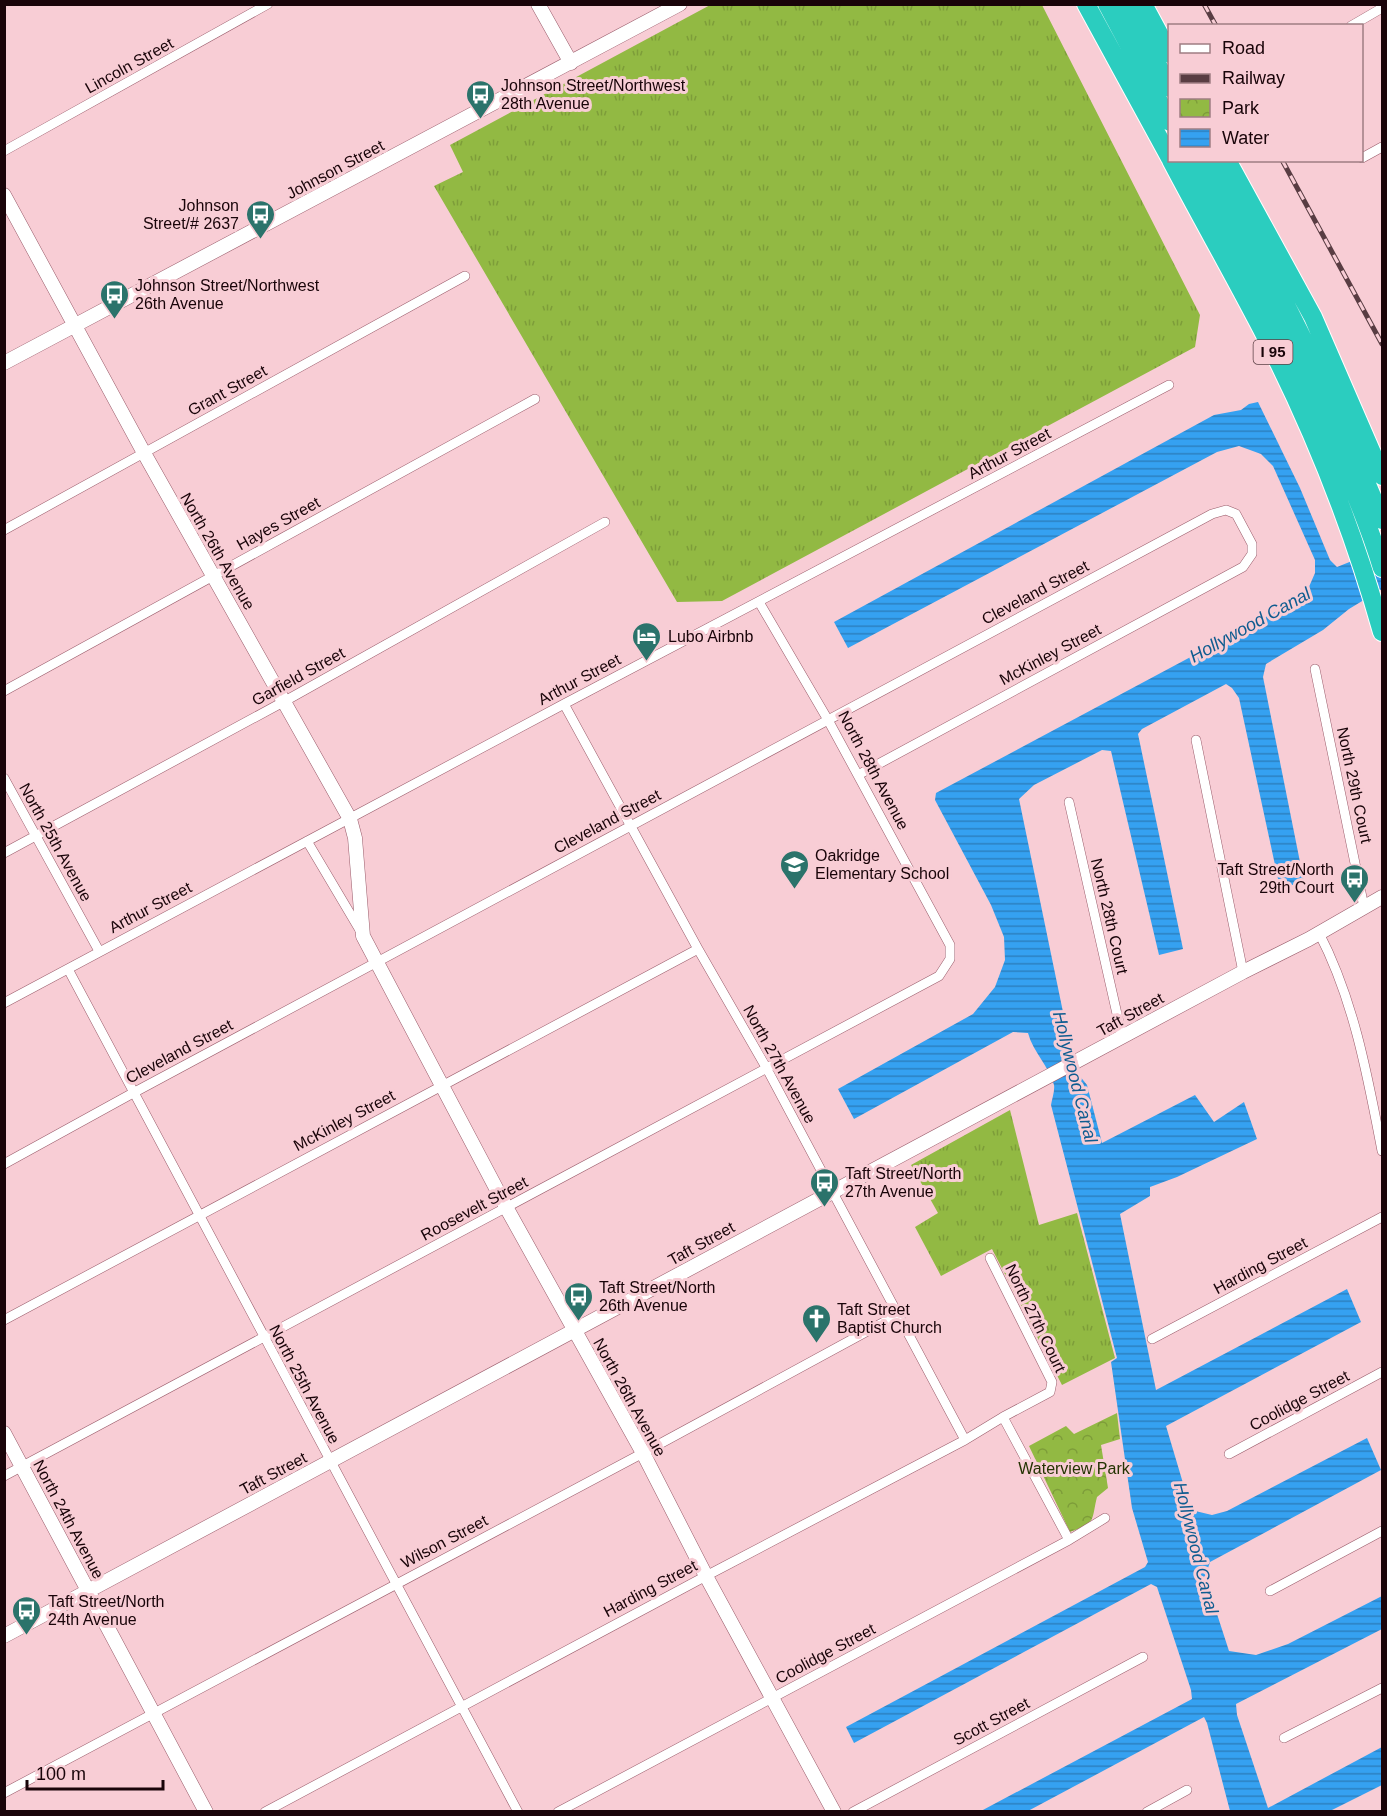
<svg xmlns="http://www.w3.org/2000/svg" width="1387" height="1816" viewBox="0 0 1387 1816" font-family="Arial,sans-serif">
  <style>
    .grass { fill: url(#grass-tufts) }
    .park { fill: url(#park-crowns) }
    .water { fill: url(#water-rules) }
    .lines { fill: none; stroke-linecap: round; stroke-linejoin: round }
    .street-casing { stroke: #995b6a; stroke-width: 10 }
    .secondary-casing { stroke: #995b6a; stroke-width: 15 }
    .highway-casing { stroke: #fff; stroke-width: 20 }
    .street { stroke: #fff; stroke-width: 9 }
    .secondary { stroke: #fff; stroke-width: 14 }
    .highway { stroke: #2bcdbf; stroke-width: 18 }
    .rail-casing { stroke: #593d43; stroke-width: 5 }
    .rail { stroke: #f8cdd5; stroke-width: 3; stroke-dasharray: 9; stroke-linecap: butt }
    .labels { text-anchor: middle; stroke-width: 6; stroke-linejoin: round; paint-order: stroke }
    .shield { fill: #f8cdd5; stroke: #5c4046; stroke-width: 1.5 }
    .shield-label { font-size: 15px; font-weight: bold; fill: #190409 }
    .street-label { font-size: 16px; fill: #190409; stroke: #f8cdd5 }
    .poi-label { font-size: 16px; fill: #190409; stroke: #f8cdd5; text-anchor: start }
    .park-label { font-size: 16px; fill: #243302; stroke: #f8cdd5 }
    .water-label { font-size: 18px; font-style: italic; fill: #0f5c90; stroke: #f8cdd5 }
  </style>
  <defs>
    <pattern id="grass-tufts" width="24" height="20" patternUnits="userSpaceOnUse" patternTransform="scale(1.5)"><rect width="24" height="20" fill="#92b943"/><path d="M3 7l-1-3M5 7V3M7 7l1-3M15 17l-1-3M17 17v-4M19 17l1-3" fill="none" stroke="#7d9d39"/></pattern>
    <pattern id="park-crowns" width="20" height="18" patternUnits="userSpaceOnUse" patternTransform="scale(1.5)"><rect width="20" height="18" fill="#92b943"/><path d="M2 6a3 3 0 1 1 6 0M12 15a3 3 0 1 1 6 0" fill="none" stroke="#7d9d39"/></pattern>
    <pattern id="water-rules" width="6" height="5" patternUnits="userSpaceOnUse" patternTransform="scale(1.5)"><rect width="6" height="5" fill="#35a1f1"/><path d="M0 2.5h6" fill="none" stroke="#2c81c1"/></pattern>
  </defs>
  <rect width="100%" height="100%" fill="#f8cdd5"/>
  <!-- grass -->
  <path class="grass" d="M712 4 1042 5 1200 315 1195 347 722 601 677 602 434 186 463 172 450 145Z
    M1010 1110 1039 1225 1077 1213 1115 1358 1062 1385 992 1249 941 1276 915 1227 938 1213 911 1165Z"/>
  <!-- park -->
  <path class="park" d="M1117 1413 1120 1439 1101 1445 1108 1488 1097 1497C1091 1521 1097 1522 1070 1532L1029 1446 1066 1426 1074 1434Z"/>
  <!-- water -->
  <path class="water" d="M1258 402 1300 488 1330 560 1337 567 1382 549V589L1349 609 1323 630 1266 664 1263 677 1304 882 1280 888 1239 698 1232 688 1226 684 1142 729 1138 734 1183 949 1159 955 1111 751 1102 750 1034 785 1019 799 1069 1041 1079 1075 1087 1085 1102 1143 1195 1095 1214 1122 1244 1102 1257 1139 1177 1177 1150 1187V1196L1120 1214 1156 1390 1347 1289 1361 1322 1166 1426 1191 1510 1212 1515 1227 1511 1367 1438 1381 1470 1210 1562 1205 1577 1229 1651 1256 1655 1288 1644 1382 1596V1629L1236 1704 1237 1715 1268 1808 1382 1747V1785L1330 1811H1230L1207 1723 1204 1717 1028 1811H981L1192 1699 1191 1690 1157 1587 1151 1584 854 1743 846 1727 1145 1567 1148 1562 1132 1508 1111 1362 1117 1358 1051 1105C1052 1099 1055 1091 1054 1085 1049 1066 1033 1052 1028 1033L1013 1032 854 1119 838 1089 973 1014 995 987 1005 960 1004 937 991 905 935 800 936 793 1305 596 1315 573V560L1273 466 1261 454 1239 446 1217 452 848 648 834 622 1214 415 1241 410 1249 404Z"/>
  <g class="lines">
    <defs>
      <path id="street" d="M1351 26 1382 8
        M4 151 268 4
        M1362 158 1382 147
        M4 530 465 276
        M1315 669 1364 907
        M4 691 535 399
        M564 704 698 949 767 1069 965 1440
        M1196 740 1243 972
        M4 778 99 951
        M1069 802 1122 1036
        M307 841 361 932
        M4 853 285 701 605 522
        M1319 933C1354 1000 1368 1078 1382 1151
        M68 969 518 1812
        M4 1003 564 704 1169 385
        M4 1164 133 1093 1212 514 1226 510 1236 514 1252 544V554L1243 567 858 775
        M4 1320 698 949
        M1152 1339 1382 1217
        M1003 1417 1069 1540
        M1229 1454 1382 1372
        M4 1476 939 976 950 959V945L828 720 759 602
        M1270 1591 1382 1531
        M1284 1738 1382 1688
        M4 1793 643 1453 897 1315
        M265 1812 706 1576 965 1440 1003 1417 1050 1392 1052 1382 990 1258
        M558 1812 1069 1540 1105 1518
        M853 1812 1143 1657
        M1147 1812 1187 1790"/>
      <path id="secondary" d="M538 4 571 63
        M4 195 144 453 350 819 355 838 363 936 506 1207 643 1453 706 1576 834 1812
        M4 363 680 4
        M4 1433 206 1812
        M4 1636 1243 972 1309 939 1382 897"/>
      <path id="highway" d="M1086 4 1170 158
        M1107 4 1170 122
        M1125 4 1170 88
        M1143 4 1170 54
        M1171 160C1202 219 1235 277 1266 337 1313 429 1354 533 1382 632
        M1190 160C1236 246 1282 332 1323 420 1345 468 1367 518 1382 568
        M1208 160 1281 295 1322 377 1382 520
        M1227 160 1313 317 1382 476"/>
    </defs>
    <!-- street casing -->
    <use href="#street" class="street-casing"/>
    <!-- secondary casing -->
    <use href="#secondary" class="secondary-casing"/>
    <!-- highway casing -->
    <use href="#highway" class="highway-casing"/>
    <!-- street -->
    <use href="#street" class="street"/>
    <!-- secondary -->
    <use href="#secondary" class="secondary"/>
    <!-- highway -->
    <use href="#highway" class="highway"/>
    <defs>
      <path id="rail" d="M1204 4 1216 26
        M1282 160 1382 344"/>
    </defs>
    <!-- rail casing -->
    <use href="#rail" class="rail-casing"/>
    <!-- rail -->
    <use href="#rail" class="rail"/>
  </g>
  <!-- icons -->
  <defs>
    <symbol id="bus-pin" viewBox="-11 -11 22 30"><path d="M0 17L-7.5 6A9.5 9.5 0 1 1 7.5 6Z" fill="#2b736b" stroke="#f8cdd5"/><path d="M-5-6H5V4H4V6H2V4H-2V6H-4V4H-5ZM-3.5-4V0h7V-4ZM-3.5 1.2v1.5H-2V1.2ZM2 1.2v1.5H3.5V1.2Z" fill="#fff"/></symbol>
    <symbol id="hotel-pin" viewBox="-11 -11 22 30"><path d="M0 17L-7.5 6A9.5 9.5 0 1 1 7.5 6Z" fill="#2b736b" stroke="#f8cdd5"/><path d="M-6-4.5h1.5V1H6V5H4.5V3h-9V5H-6ZM-4 0a1.8 1.8 0 1 1 3.6 0ZM.5 0V-2.5h3Q6-2.5 6 0Z" fill="#fff"/></symbol>
    <symbol id="school-pin" viewBox="-11 -11 22 30"><path d="M0 17L-7.5 6A9.5 9.5 0 1 1 7.5 6Z" fill="#2b736b" stroke="#f8cdd5"/><path d="M0-5L7-2L0 1L-7-2ZM-4 1L0 2.5L4 1V4Q0 6-4 4Z" fill="#fff"/></symbol>
    <symbol id="church-pin" viewBox="-11 -11 22 30"><path d="M0 17L-7.5 6A9.5 9.5 0 1 1 7.5 6Z" fill="#2b736b" stroke="#f8cdd5"/><path d="M-1.2-6h2.4v3.5h3.3v2.4h-3.3V6h-2.4V-.1h-3.3v-2.4h3.3Z" fill="#fff"/></symbol>
  </defs>
  <g fill-rule="evenodd">
    <use href="#bus-pin" x="464" y="78" width="33" height="45"/>
    <use href="#bus-pin" x="244" y="198" width="33" height="45"/>
    <use href="#bus-pin" x="98" y="278" width="33" height="45"/>
    <use href="#hotel-pin" x="630" y="620" width="33" height="45"/>
    <use href="#school-pin" x="778" y="848" width="33" height="45"/>
    <use href="#bus-pin" x="1338" y="862" width="33" height="45"/>
    <use href="#bus-pin" x="808" y="1166" width="33" height="45"/>
    <use href="#bus-pin" x="562" y="1280" width="33" height="45"/>
    <use href="#church-pin" x="800" y="1302" width="33" height="45"/>
    <use href="#bus-pin" x="10" y="1594" width="33" height="45"/>
  </g>
  <g class="labels">
    <!-- shield labels -->
    <rect class="shield" x="1253.5" y="340" width="39" height="24" rx="4.5"/>
    <g class="shield-label">
      <text x="1273" y="357">I 95</text>
    </g>
    <!-- street labels -->
    <g class="street-label">
      <text transform="translate(129 65) rotate(-29)" y="6">Lincoln Street</text>
      <text transform="translate(335 169) rotate(-28)" y="6">Johnson Street</text>
      <text transform="translate(227 390) rotate(-29)" y="6">Grant Street</text>
      <text transform="translate(1009 453) rotate(-28)" y="6">Arthur Street</text>
      <text transform="translate(278 523) rotate(-29)" y="6">Hayes Street</text>
      <text transform="translate(218 551) rotate(60)" y="6">North 26th Avenue</text>
      <text transform="translate(1035 592) rotate(-28)" y="6">Cleveland Street</text>
      <text transform="translate(1050 654) rotate(-28)" y="6">McKinley Street</text>
      <text transform="translate(298 676) rotate(-29)" y="6">Garfield Street</text>
      <text transform="translate(579 679) rotate(-28)" y="6">Arthur Street</text>
      <text transform="translate(874 770) rotate(62)" y="6">North 28th Avenue</text>
      <text transform="translate(1355 785) rotate(78)" y="6">North 29th Court</text>
      <text transform="translate(607 821) rotate(-28)" y="6">Cleveland Street</text>
      <text transform="translate(56 842) rotate(61)" y="6">North 25th Avenue</text>
      <text transform="translate(150 907) rotate(-28)" y="6">Arthur Street</text>
      <text transform="translate(1110 916) rotate(77)" y="6">North 28th Court</text>
      <text transform="translate(1130 1014) rotate(-29)" y="6">Taft Street</text>
      <text transform="translate(179 1051) rotate(-28)" y="6">Cleveland Street</text>
      <text transform="translate(780 1064) rotate(61)" y="6">North 27th Avenue</text>
      <text transform="translate(344 1120) rotate(-28)" y="6">McKinley Street</text>
      <text transform="translate(474 1208) rotate(-28)" y="6">Roosevelt Street</text>
      <text transform="translate(701 1243) rotate(-29)" y="6">Taft Street</text>
      <text transform="translate(1260 1265) rotate(-28)" y="6">Harding Street</text>
      <text transform="translate(1036 1318) rotate(64)" y="6">North 27th Court</text>
      <text transform="translate(305 1384) rotate(62)" y="6">North 25th Avenue</text>
      <text transform="translate(630 1397) rotate(61)" y="6">North 26th Avenue</text>
      <text transform="translate(1299 1400) rotate(-28)" y="6">Coolidge Street</text>
      <text transform="translate(273 1473) rotate(-28)" y="6">Taft Street</text>
      <text transform="translate(69 1519) rotate(62)" y="6">North 24th Avenue</text>
      <text transform="translate(444 1541) rotate(-28)" y="6">Wilson Street</text>
      <text transform="translate(650 1588) rotate(-28)" y="6">Harding Street</text>
      <text transform="translate(825 1653) rotate(-28)" y="6">Coolidge Street</text>
      <text transform="translate(991 1721) rotate(-28)" y="6">Scott Street</text>
    </g>
    <!-- poi labels -->
    <g class="poi-label">
      <text x="501" y="91">Johnson Street/Northwest<tspan x="501" dy="18">28th Avenue</tspan></text>
      <text x="239" y="211" text-anchor="end">Johnson<tspan x="239" dy="18">Street/# 2637</tspan></text>
      <text x="135" y="291">Johnson Street/Northwest<tspan x="135" dy="18">26th Avenue</tspan></text>
      <text x="668" y="642">Lubo Airbnb</text>
      <text x="815" y="861">Oakridge<tspan x="815" dy="18">Elementary School</tspan></text>
      <text x="1334" y="875" text-anchor="end">Taft Street/North<tspan x="1334" dy="18">29th Court</tspan></text>
      <text x="845" y="1179">Taft Street/North<tspan x="845" dy="18">27th Avenue</tspan></text>
      <text x="599" y="1293">Taft Street/North<tspan x="599" dy="18">26th Avenue</tspan></text>
      <text x="837" y="1315">Taft Street<tspan x="837" dy="18">Baptist Church</tspan></text>
      <text x="48" y="1607">Taft Street/North<tspan x="48" dy="18">24th Avenue</tspan></text>
    </g>
    <!-- park labels -->
    <g class="park-label">
      <text x="1074" y="1474">Waterview Park</text>
    </g>
    <!-- water labels -->
    <g class="water-label">
      <text transform="translate(1250 625) rotate(-29)" y="6">Hollywood Canal</text>
      <text transform="translate(1075 1077) rotate(76)" y="6">Hollywood Canal</text>
      <text transform="translate(1196 1548) rotate(76)" y="6">Hollywood Canal</text>
    </g>
  </g>
  <!-- border -->
  <rect width="1387" height="1816" fill="none" stroke="#190409" stroke-width="12"/>
  <!-- legend -->
  <rect x="1168" y="24" width="195" height="138" fill="#f8cdd5" stroke="#9f7d83" stroke-width="1.5"/>
  <rect x="1180" y="44" width="30" height="9" fill="#ffffff" stroke="#9f7d83" stroke-width="1.5"/>
  <text x="1222" y="54" font-size="18" fill="#190409">Road</text>
  <rect x="1180" y="74" width="30" height="9" fill="#593d43" stroke="#9f7d83" stroke-width="1.5"/>
  <text x="1222" y="84" font-size="18" fill="#190409">Railway</text>
  <rect x="1180" y="99" width="30" height="18" fill="url(#park-crowns)" stroke="#9f7d83" stroke-width="1.5"/>
  <text x="1222" y="114" font-size="18" fill="#190409">Park</text>
  <rect x="1180" y="129" width="30" height="18" fill="url(#water-rules)" stroke="#9f7d83" stroke-width="1.5"/>
  <text x="1222" y="144" font-size="18" fill="#190409">Water</text>
  <!-- scale -->
  <path d="M27 1780v9h136v-9" fill="none" stroke="#190409" stroke-width="3"/>
  <text x="36" y="1780" font-size="18" fill="#190409" stroke="#f8cdd5" stroke-width="4.5" paint-order="stroke">100 m</text>
</svg>
